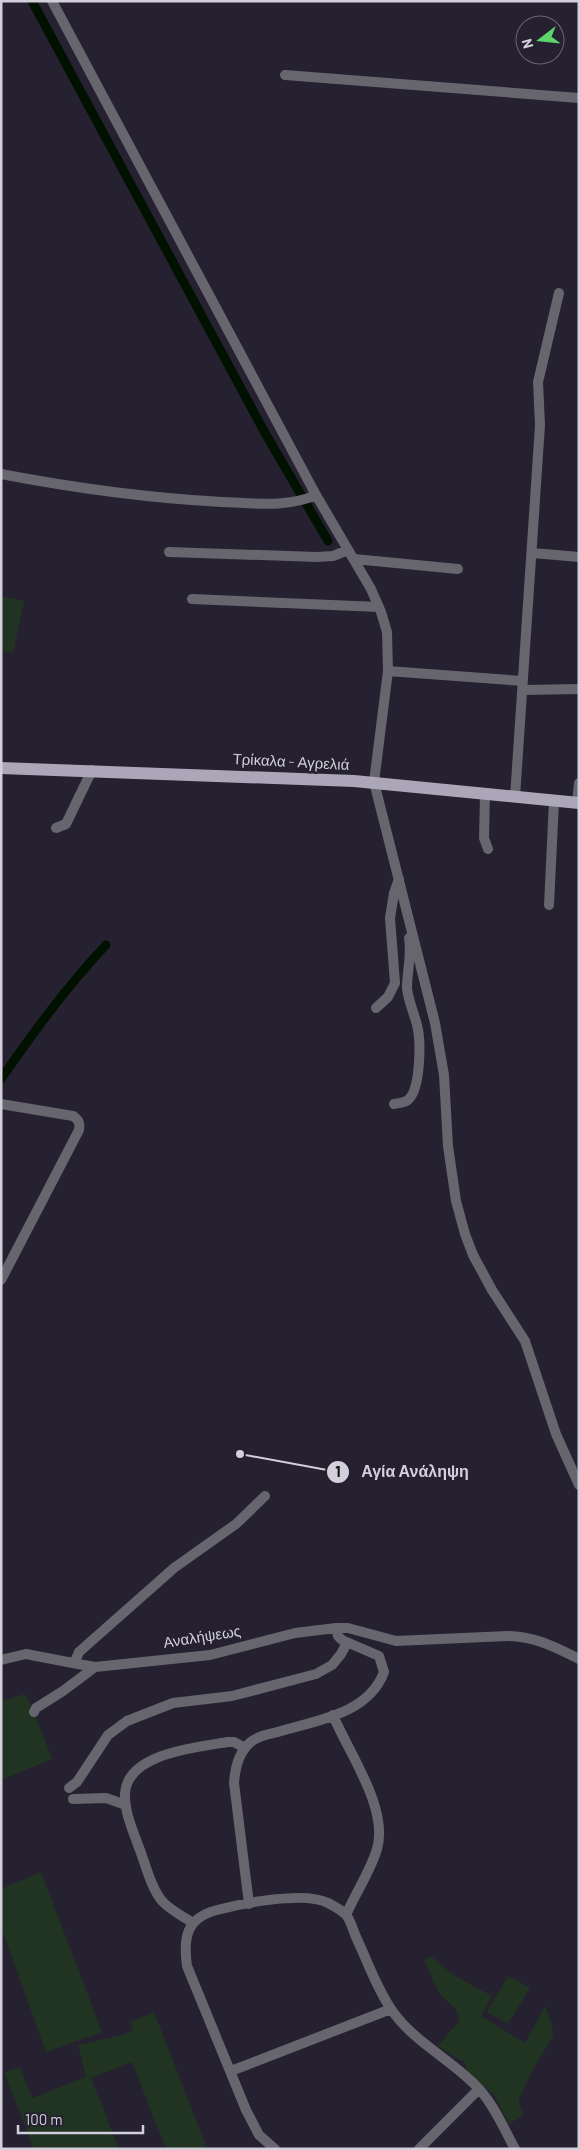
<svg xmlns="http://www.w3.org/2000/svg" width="580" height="2150" viewBox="0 0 580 2150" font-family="Barlow,sans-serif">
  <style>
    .green { fill: #213422 }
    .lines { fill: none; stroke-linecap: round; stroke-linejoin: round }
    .canal { stroke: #010; stroke-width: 9 }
    .minor { stroke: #67656d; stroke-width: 10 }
    .major { stroke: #aba7b8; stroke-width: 12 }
    .labels { text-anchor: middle; stroke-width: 5; stroke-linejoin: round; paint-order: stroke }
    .street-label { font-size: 15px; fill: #d3d0db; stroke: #252130 }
    .leader { fill: none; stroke: #d3d0db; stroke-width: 2 }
    .callout-dot { fill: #d3d0db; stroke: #252130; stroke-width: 2 }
    .mark-label { font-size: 15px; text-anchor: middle; font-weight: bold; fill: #111 }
    .callout-label { font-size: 16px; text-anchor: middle; font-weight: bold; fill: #d3d0db; stroke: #252130; stroke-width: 5; stroke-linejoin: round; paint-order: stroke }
  </style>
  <rect width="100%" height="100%" fill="#252130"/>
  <!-- green -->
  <path class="green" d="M1 596 24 601 13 653 1 651Z
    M25 1694 34 1712 52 1759 1 1780V1701Z
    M41 1872 102 2032 46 2052 1 1927V1889Z
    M426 1958H433L453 1975 492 1996 481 2016 525 2043 545 2006 552 2023 553 2036 533 2069 518 2101 524 2115 509 2124 494 2095 467 2072 465 2063 438 2046 459 2021C460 2007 446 2003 439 1992 433 1983 430 1972 425 1962Z
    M508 1976 530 1988 508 2024 487 2012Z
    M154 2012 206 2146 200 2149H166L132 2062 91 2078 119 2149H34L4 2072 20 2067 32 2098 86 2077 78 2045 122 2035 133 2030 130 2022Z"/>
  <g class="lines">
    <!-- canal -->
    <path class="canal" d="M32 1 265 433 328 541
      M1 1079C33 1033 67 986 106 945"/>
    <!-- minor -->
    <path class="minor" d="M52 1 316 495 371 589 381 612 387 632 388 671 374 782 435 1023 444 1075 448 1146 456 1201 465 1234 473 1255 492 1290 525 1341 556 1434 579 1485
      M285 75 579 98
      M1 474C74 488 147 498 222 502 253 503 287 508 316 495
      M169 552 317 557 333 556 348 550
      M533 553 579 557
      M354 559 458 569
      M192 599 379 607
      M388 671 523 681
      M523 690 579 689
      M485 794 484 838 488 849
      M515 797 540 425 538 382 559 293
      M577 803 579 783
      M56 828 66 824 92 770
      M549 905 554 801
      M376 1008 388 997 395 983 390 918 394 893 399 879
      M1 1104 73 1116C79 1120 80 1123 79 1130L1 1280
      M394 1104C399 1103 404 1103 408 1100 421 1089 421 1040 417 1025 414 1013 408 1000 407 988 407 971 412 955 409 938
      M265 1496 236 1524 174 1568 79 1652 76 1659 78 1664 95 1667 210 1655 295 1633 336 1628H348L396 1641 507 1636C534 1636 555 1647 579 1659
      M1 1660 26 1654 78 1664
      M34 1712 36 1708 63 1691 95 1667
      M333 1715C348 1752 389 1808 377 1849 371 1870 355 1894 346 1915
      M69 1788 77 1782 108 1735 127 1721 173 1703 232 1696 316 1674 332 1665 341 1654 347 1643
      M73 1799 106 1798 126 1805
      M249 1904 234 1783C235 1767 239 1751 252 1741 260 1735 272 1734 281 1731 319 1720 369 1713 384 1672L379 1656 342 1640 338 1636 336 1628
      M193 1923C184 1917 170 1910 162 1901 150 1886 145 1862 138 1845 132 1828 124 1811 125 1793 128 1753 198 1747 228 1742H234L245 1748
      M231 2071 391 2009
      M275 2149 259 2135 246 2110 187 1966C183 1938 186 1918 217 1910 243 1903 305 1891 328 1903 334 1906 343 1911 347 1916 351 1922 353 1930 356 1937 367 1960 376 1987 391 2009 414 2043 453 2060 480 2090 495 2107 504 2129 515 2149
      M419 2149 479 2089"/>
    <!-- major -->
    <path class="major" d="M1 768 354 781 579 803"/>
  </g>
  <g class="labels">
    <!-- street labels -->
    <g class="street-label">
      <text transform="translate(291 762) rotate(3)" y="5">Τρίκαλα - Αγρελιά</text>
      <text transform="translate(202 1637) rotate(-9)" y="5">Αναλήψεως</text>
    </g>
  </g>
  <!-- callouts -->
  <path class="leader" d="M240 1454L338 1472"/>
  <g class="callout-dot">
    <circle cx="240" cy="1454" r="5"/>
    <circle cx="338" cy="1472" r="12"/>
  </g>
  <g class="mark-label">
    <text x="338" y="1477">1</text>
  </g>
  <g class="callout-label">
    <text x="415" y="1477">Αγία Ανάληψη</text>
  </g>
  <!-- border -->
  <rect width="580" height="2150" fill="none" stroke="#d3d0db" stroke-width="5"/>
  <!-- north arrow -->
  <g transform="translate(540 40) rotate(254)"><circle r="24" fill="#252130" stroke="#6b6774"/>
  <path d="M0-4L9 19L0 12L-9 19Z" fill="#5ed56c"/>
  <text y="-8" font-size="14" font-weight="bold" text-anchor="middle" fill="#d3d0db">N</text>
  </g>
  <!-- scale -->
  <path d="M18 2125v8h125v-8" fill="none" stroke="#d3d0db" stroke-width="2.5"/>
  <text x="25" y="2125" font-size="15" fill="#d3d0db" stroke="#252130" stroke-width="4" paint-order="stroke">100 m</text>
</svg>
